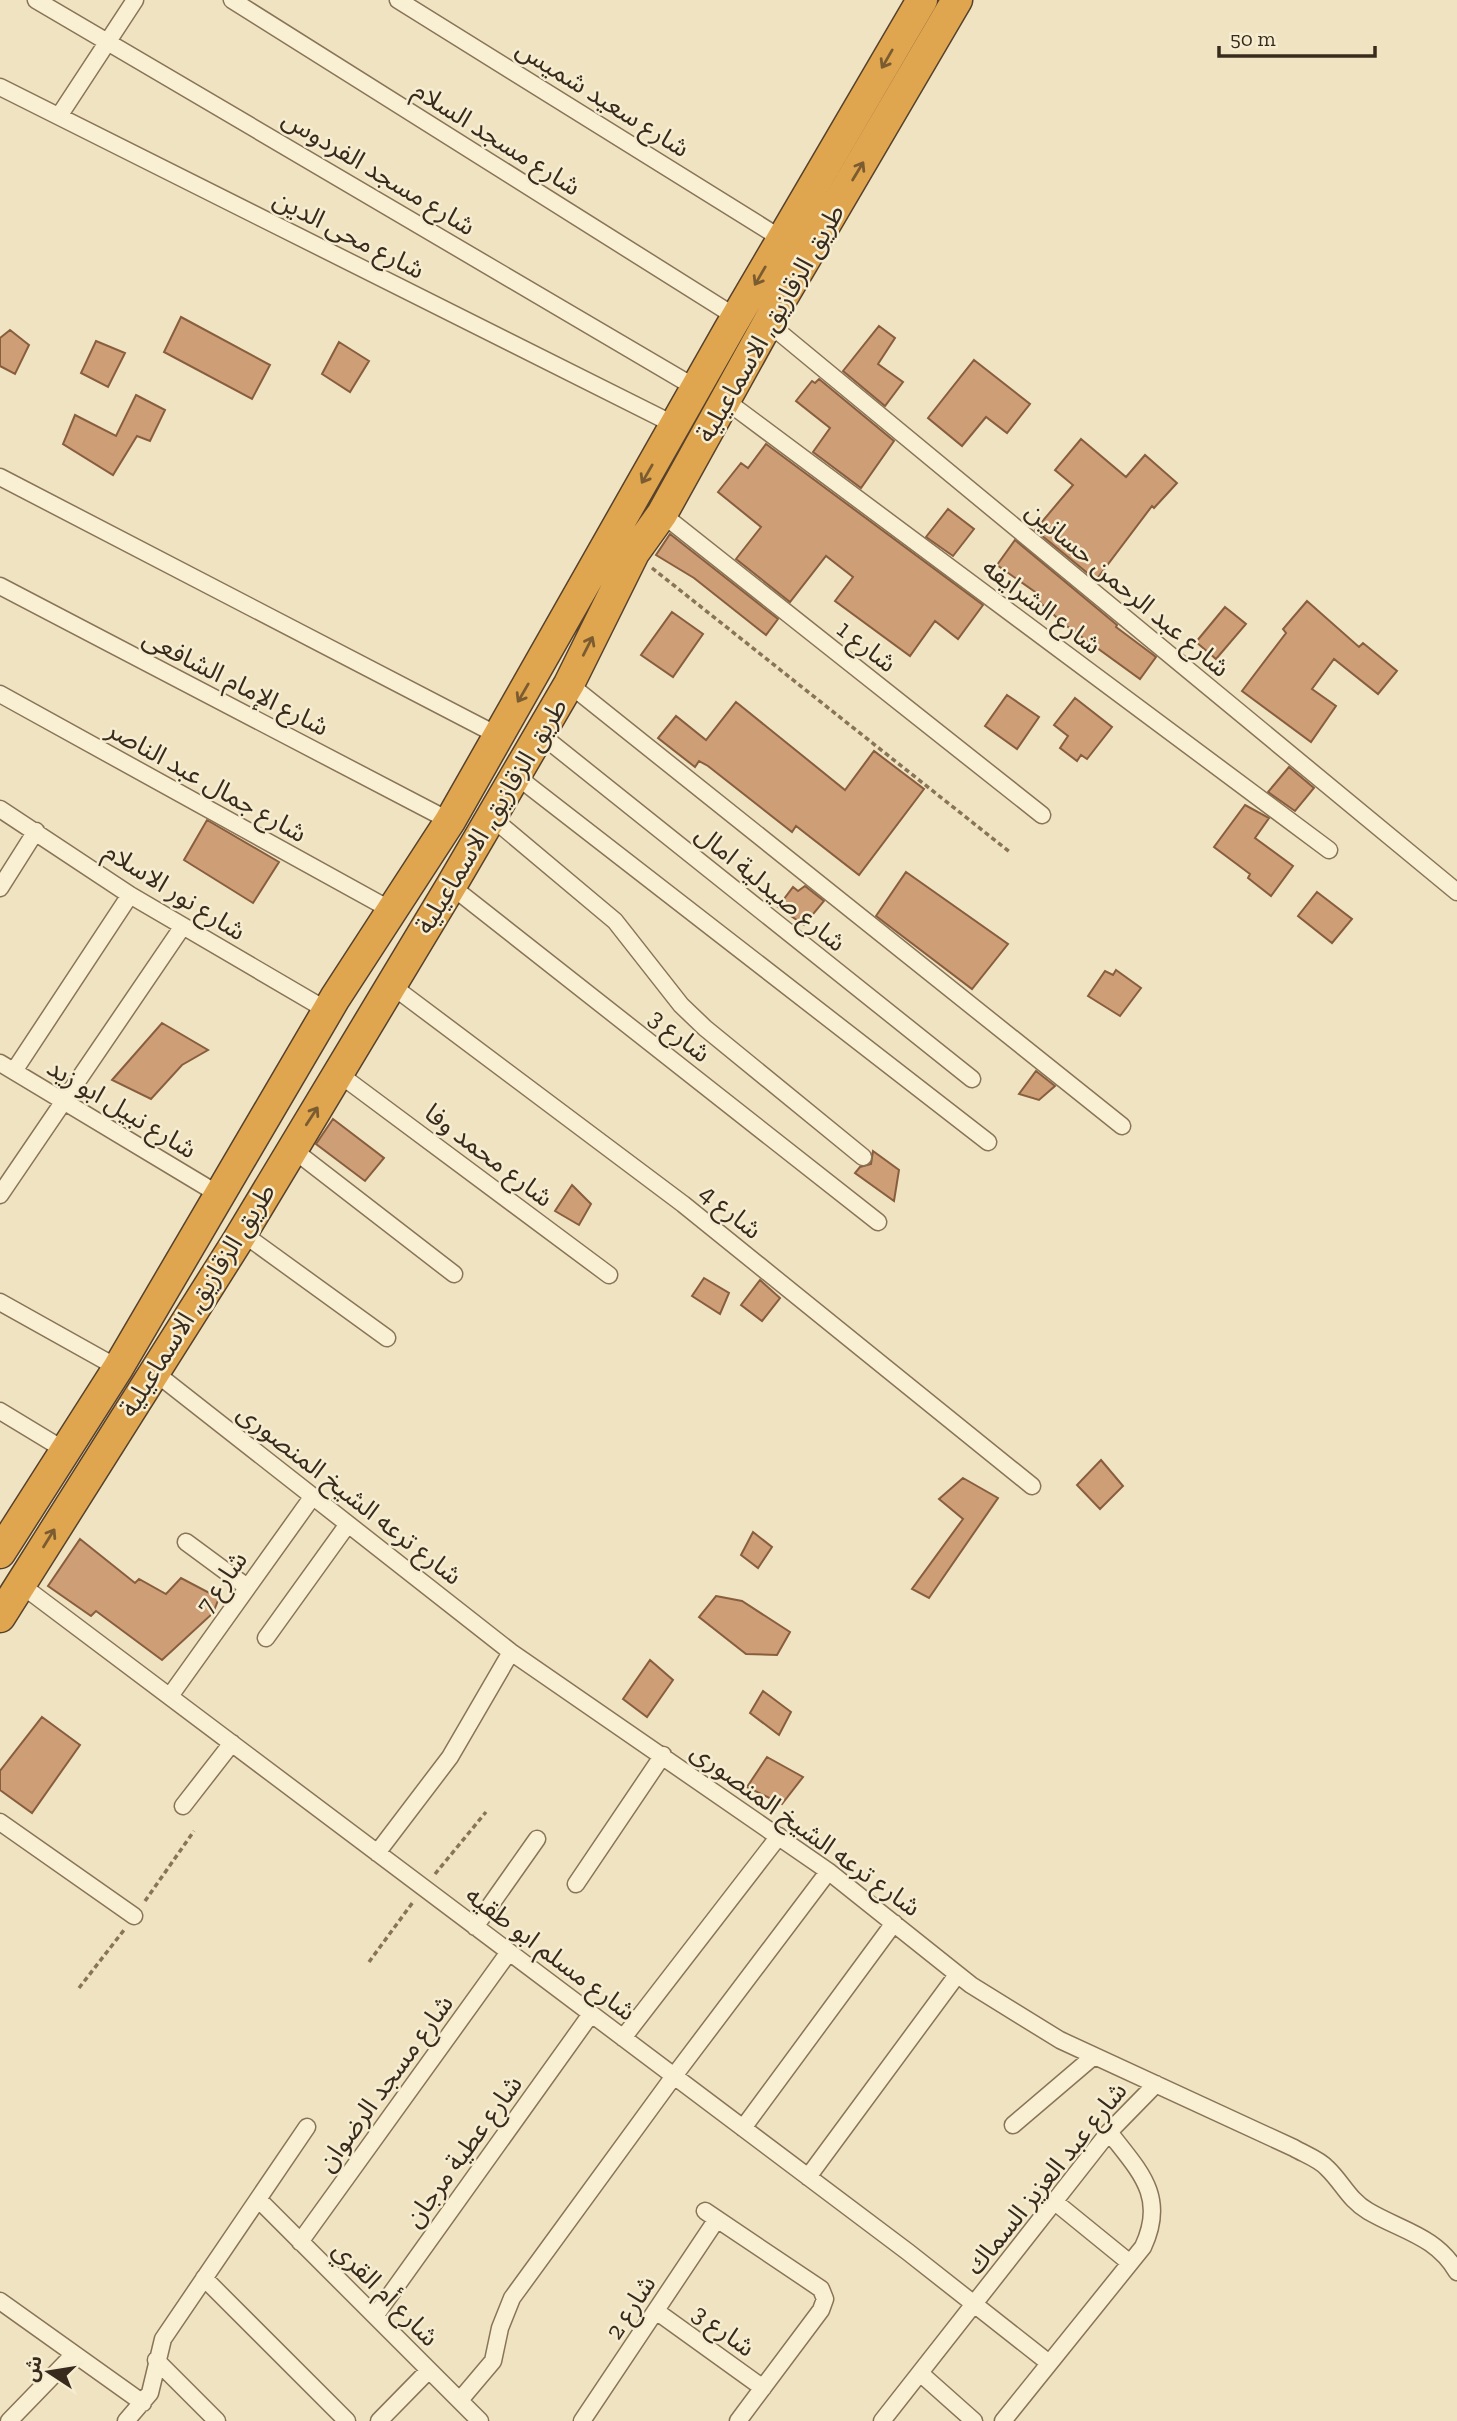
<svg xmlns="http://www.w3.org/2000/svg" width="1457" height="2421" viewBox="0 0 1457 2421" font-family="'Zilla Slab','Noto Sans Arabic',serif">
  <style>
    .building { fill: #ce9e76; stroke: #885e3e; stroke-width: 2 }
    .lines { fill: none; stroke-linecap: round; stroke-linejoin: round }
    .street-casing { stroke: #897458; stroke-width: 19 }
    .highway-casing { stroke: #56412d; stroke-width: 33 }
    .path { stroke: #897458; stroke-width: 3.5; stroke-dasharray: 5 3.5; stroke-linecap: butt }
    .street { stroke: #f9f0d4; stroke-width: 16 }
    .highway { stroke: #e0a64f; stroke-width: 30 }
    .oneway { stroke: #7b5c31 }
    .labels { text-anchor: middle; stroke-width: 5; stroke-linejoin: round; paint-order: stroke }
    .street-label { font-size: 26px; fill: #382b1d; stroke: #f6edd1 }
  </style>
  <rect width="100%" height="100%" fill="#efe3c1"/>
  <!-- building -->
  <path class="building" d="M181 317 270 365 252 399 164 352Z
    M879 326 895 338 878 364 903 382 885 406 843 371Z
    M10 330 29 345 15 374 0 366V338Z
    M96 341 125 353 108 387 81 373Z
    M339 342 369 361 350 392 322 374Z
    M974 360 1030 404 1007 433 986 417 962 446 928 418Z
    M819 379 894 441 861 488 813 452 830 428 796 401 812 381 815 383Z
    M136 395 165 410 150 441 137 436 113 475 63 444 75 415 116 436Z
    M1081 439 1126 477 1145 455 1177 483 1154 508 1152 506 1096 580 1035 530 1073 485 1055 470Z
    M766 444 983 605 958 639 935 621 910 656 835 601 853 577 826 556 790 602 736 559 761 527 718 492 741 463 748 468Z
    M948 509 974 529 953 556 926 537Z
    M670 534 778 619 766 635 694 578 656 555Z
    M1015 540 1117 625 1116 627 1156 657 1140 679 1064 624 1035 598 1038 594 997 565Z
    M1307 601 1359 647 1363 643 1397 671 1378 694 1334 659 1312 689 1336 706 1311 742 1242 691 1286 633 1283 629Z
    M1225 607 1246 624 1216 659 1196 642Z
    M672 612 703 634 673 677 641 655Z
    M1007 695 1039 717 1017 749 985 726Z
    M1075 698 1112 727 1087 759 1081 755 1077 761 1060 748 1068 736 1054 725Z
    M736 702 845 790 874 751 924 789 859 875 796 826 792 832 708 766 699 761 695 767 658 738 676 716 706 740Z
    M1289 767 1314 788 1295 811 1268 792Z
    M1245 805 1269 818 1255 838 1293 866 1271 896 1248 878 1250 874 1214 847Z
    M207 820 279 862 253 903 184 860Z
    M906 872 1008 944 972 989 876 916Z
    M805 886 824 901 804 925 778 907 793 887 798 891Z
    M1317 892 1352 919 1332 943 1298 916Z
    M1116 970 1141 988 1120 1016 1088 996 1105 971 1113 975Z
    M162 1023 208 1050 182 1065 151 1099 112 1080Z
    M1036 1071 1055 1086 1039 1100 1019 1094Z
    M333 1119 384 1158 365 1181 316 1144Z
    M873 1151 899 1170 894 1201 855 1173 860 1167 871 1164Z
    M572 1185 591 1204 579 1225 555 1211Z
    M704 1278 729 1293 720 1314 692 1296Z
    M760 1280 780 1298 762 1321 741 1305Z
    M1101 1460 1123 1486 1100 1509 1077 1485Z
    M963 1478 998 1498 929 1598 912 1589 963 1519 939 1499Z
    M753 1532 772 1547 758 1568 741 1555Z
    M80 1539 135 1583 139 1579 166 1594 181 1578 219 1598 213 1613 162 1660 96 1611 91 1616 48 1586Z
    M716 1596 742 1601 790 1632 777 1655 746 1654 699 1617Z
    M650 1660 673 1680 647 1717 623 1699Z
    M763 1691 791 1712 779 1735 750 1713Z
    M42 1717 80 1745 32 1813 0 1790V1771Z
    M767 1757 803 1777 782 1804 747 1787Z"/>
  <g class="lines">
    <defs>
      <path id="street" d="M36 0 696 388
        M232 0 736 317
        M398 0 782 239
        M0 87 675 425
        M59 116 135 0
        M768 323 1457 892
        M725 400 1329 850
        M0 477 499 736
        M662 514 1042 815
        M0 586 450 821
        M569 684 1122 1126
        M0 694 391 910
        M540 734 972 1079
        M515 775 988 1142
        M0 809 130 895 328 1011
        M491 817 615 921 681 1005 705 1028 863 1157
        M451 886 878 1222
        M0 888 36 831
        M391 985 683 1204 1032 1486
        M0 1063 218 1194
        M14 1071 130 895
        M339 1074 609 1275
        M291 1148 454 1274
        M0 1195 183 926
        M242 1233 387 1338
        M0 1302 118 1368
        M153 1371 511 1652 828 1871 971 1985 1060 2040 1294 2148C1304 2154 1319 2159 1327 2168 1342 2182 1349 2200 1368 2211 1402 2231 1436 2236 1457 2272
        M0 1411 66 1451
        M186 1542 247 1587
        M20 1584 908 2252 1049 2363
        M266 1638 348 1524
        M170 1696 313 1496
        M183 1806 232 1743
        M0 1822 134 1916
        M377 1853 450 1757 511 1652
        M576 1884 663 1755
        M475 1927 537 1839
        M623 2038 779 1836
        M1013 2125 1094 2056
        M743 2128 894 1923
        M808 2177 957 1975
        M258 2199 480 2421
        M1055 2202 1130 2263
        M705 2211 821 2289 825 2299 821 2310 738 2421
        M300 2242 509 1952
        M204 2278 347 2421
        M0 2301 143 2403
        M656 2311 763 2388
        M375 2316 591 2014
        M156 2360 217 2421
        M920 2373 974 2421
        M460 2400 493 2361 500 2328 512 2298 674 2076 828 1872
        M9 2421 74 2354
        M126 2421 150 2393 163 2339 307 2127
        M379 2421 429 2370
        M582 2421 717 2219
        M882 2421 1109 2132 1156 2084
        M1003 2421 1143 2247C1167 2196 1139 2171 1109 2132"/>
      <path id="highway" d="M0 1553 118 1368 335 998 450 821 730 328 922 0
        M0 1617 238 1240 451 886 569 684 634 553 662 514 774 312 957 0"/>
    </defs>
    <!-- street casing -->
    <use href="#street" class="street-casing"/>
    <!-- highway casing -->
    <use href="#highway" class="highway-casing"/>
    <!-- path -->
    <path class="path" d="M652 568 1011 853
      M435 1874 486 1812
      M145 1901 194 1831
      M369 1962 413 1902
      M79 1988 124 1930"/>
    <!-- street -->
    <use href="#street" class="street"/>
    <!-- highway -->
    <use href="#highway" class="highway"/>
  </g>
  <!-- one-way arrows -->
  <defs><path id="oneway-shaft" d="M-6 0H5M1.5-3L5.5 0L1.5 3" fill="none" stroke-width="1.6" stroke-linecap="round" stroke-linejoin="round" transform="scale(1.75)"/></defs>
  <g class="oneway">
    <use href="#oneway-shaft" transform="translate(887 59) rotate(120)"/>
    <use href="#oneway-shaft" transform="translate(858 171) rotate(-59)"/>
    <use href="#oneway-shaft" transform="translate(760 276) rotate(120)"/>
    <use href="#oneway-shaft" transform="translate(647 474) rotate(120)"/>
    <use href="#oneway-shaft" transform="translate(588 646) rotate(-63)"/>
    <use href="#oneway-shaft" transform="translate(523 693) rotate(120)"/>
    <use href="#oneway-shaft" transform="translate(312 1116) rotate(-57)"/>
    <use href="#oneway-shaft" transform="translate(49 1538) rotate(-58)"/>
  </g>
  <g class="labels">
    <!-- street labels -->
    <g class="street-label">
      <text transform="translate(603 98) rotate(32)" y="9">شارع سعيد شميس</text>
      <text transform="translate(497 138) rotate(32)" y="9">شارع مسجد السلام</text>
      <text transform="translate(379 172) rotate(31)" y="9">شارع مسجد الفردوس</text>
      <text transform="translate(349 234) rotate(27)" y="9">شارع محى الدين</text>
      <text transform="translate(770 323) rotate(-60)" y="9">طريق الزقازيق, الاسماعيلية</text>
      <text transform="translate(1128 589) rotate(40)" y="9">شارع عبد الرحمن حسانين</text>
      <text transform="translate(1042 606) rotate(37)" y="9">شارع الشرايفه</text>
      <text transform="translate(867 646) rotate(38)" y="9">شارع 1</text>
      <text transform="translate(236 682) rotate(27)" y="9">شارع الإمام الشافعى</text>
      <text transform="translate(207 781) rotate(29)" y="9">شارع جمال عبد الناصر</text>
      <text transform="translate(491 816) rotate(-59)" y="9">طريق الزقازيق, الاسماعيلية</text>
      <text transform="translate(771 888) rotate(39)" y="9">شارع صيدلية امال</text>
      <text transform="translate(175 891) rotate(32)" y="9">شارع نور الاسلام</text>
      <text transform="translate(680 1035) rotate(38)" y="9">شارع 3</text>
      <text transform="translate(122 1108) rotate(31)" y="9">شارع نبيل ابو زيد</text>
      <text transform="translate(489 1155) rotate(37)" y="9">شارع محمد وفا</text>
      <text transform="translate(731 1211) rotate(39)" y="9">شارع 4</text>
      <text transform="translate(197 1300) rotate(-58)" y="9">طريق الزقازيق, الاسماعيلية</text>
      <text transform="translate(350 1494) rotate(38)" y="9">شارع ترعه الشيخ المنصورى</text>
      <text transform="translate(221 1582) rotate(-55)" y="9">شارع 7</text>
      <text transform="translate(806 1829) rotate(36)" y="9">شارع ترعه الشيخ المنصورى</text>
      <text transform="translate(551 1953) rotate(37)" y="9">شارع مسلم ابو طقيه</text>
      <text transform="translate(385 2083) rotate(-54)" y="9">شارع مسجد الرضوان</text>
      <text transform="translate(463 2151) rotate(-54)" y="9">شارع عطية مرجان</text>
      <text transform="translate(1046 2178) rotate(-51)" y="9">شارع عبد العزيز السماك</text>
      <text transform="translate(386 2293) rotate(45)" y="9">شارع أم القري</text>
      <text transform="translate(630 2307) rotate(-57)" y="9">شارع 2</text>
      <text transform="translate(724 2330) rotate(36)" y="9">شارع 3</text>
    </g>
  </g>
  <!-- north arrow -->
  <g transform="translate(49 2372) rotate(282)" stroke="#f6edd1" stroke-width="5" paint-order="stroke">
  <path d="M0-5L12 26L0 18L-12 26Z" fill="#382b1d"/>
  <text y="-10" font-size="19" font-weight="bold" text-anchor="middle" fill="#382b1d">ش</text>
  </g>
  <!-- scale -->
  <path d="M1219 46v10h156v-10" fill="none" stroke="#382b1d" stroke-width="3.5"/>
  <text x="1230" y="46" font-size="21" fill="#382b1d" stroke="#f6edd1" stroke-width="5" paint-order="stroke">50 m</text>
</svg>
